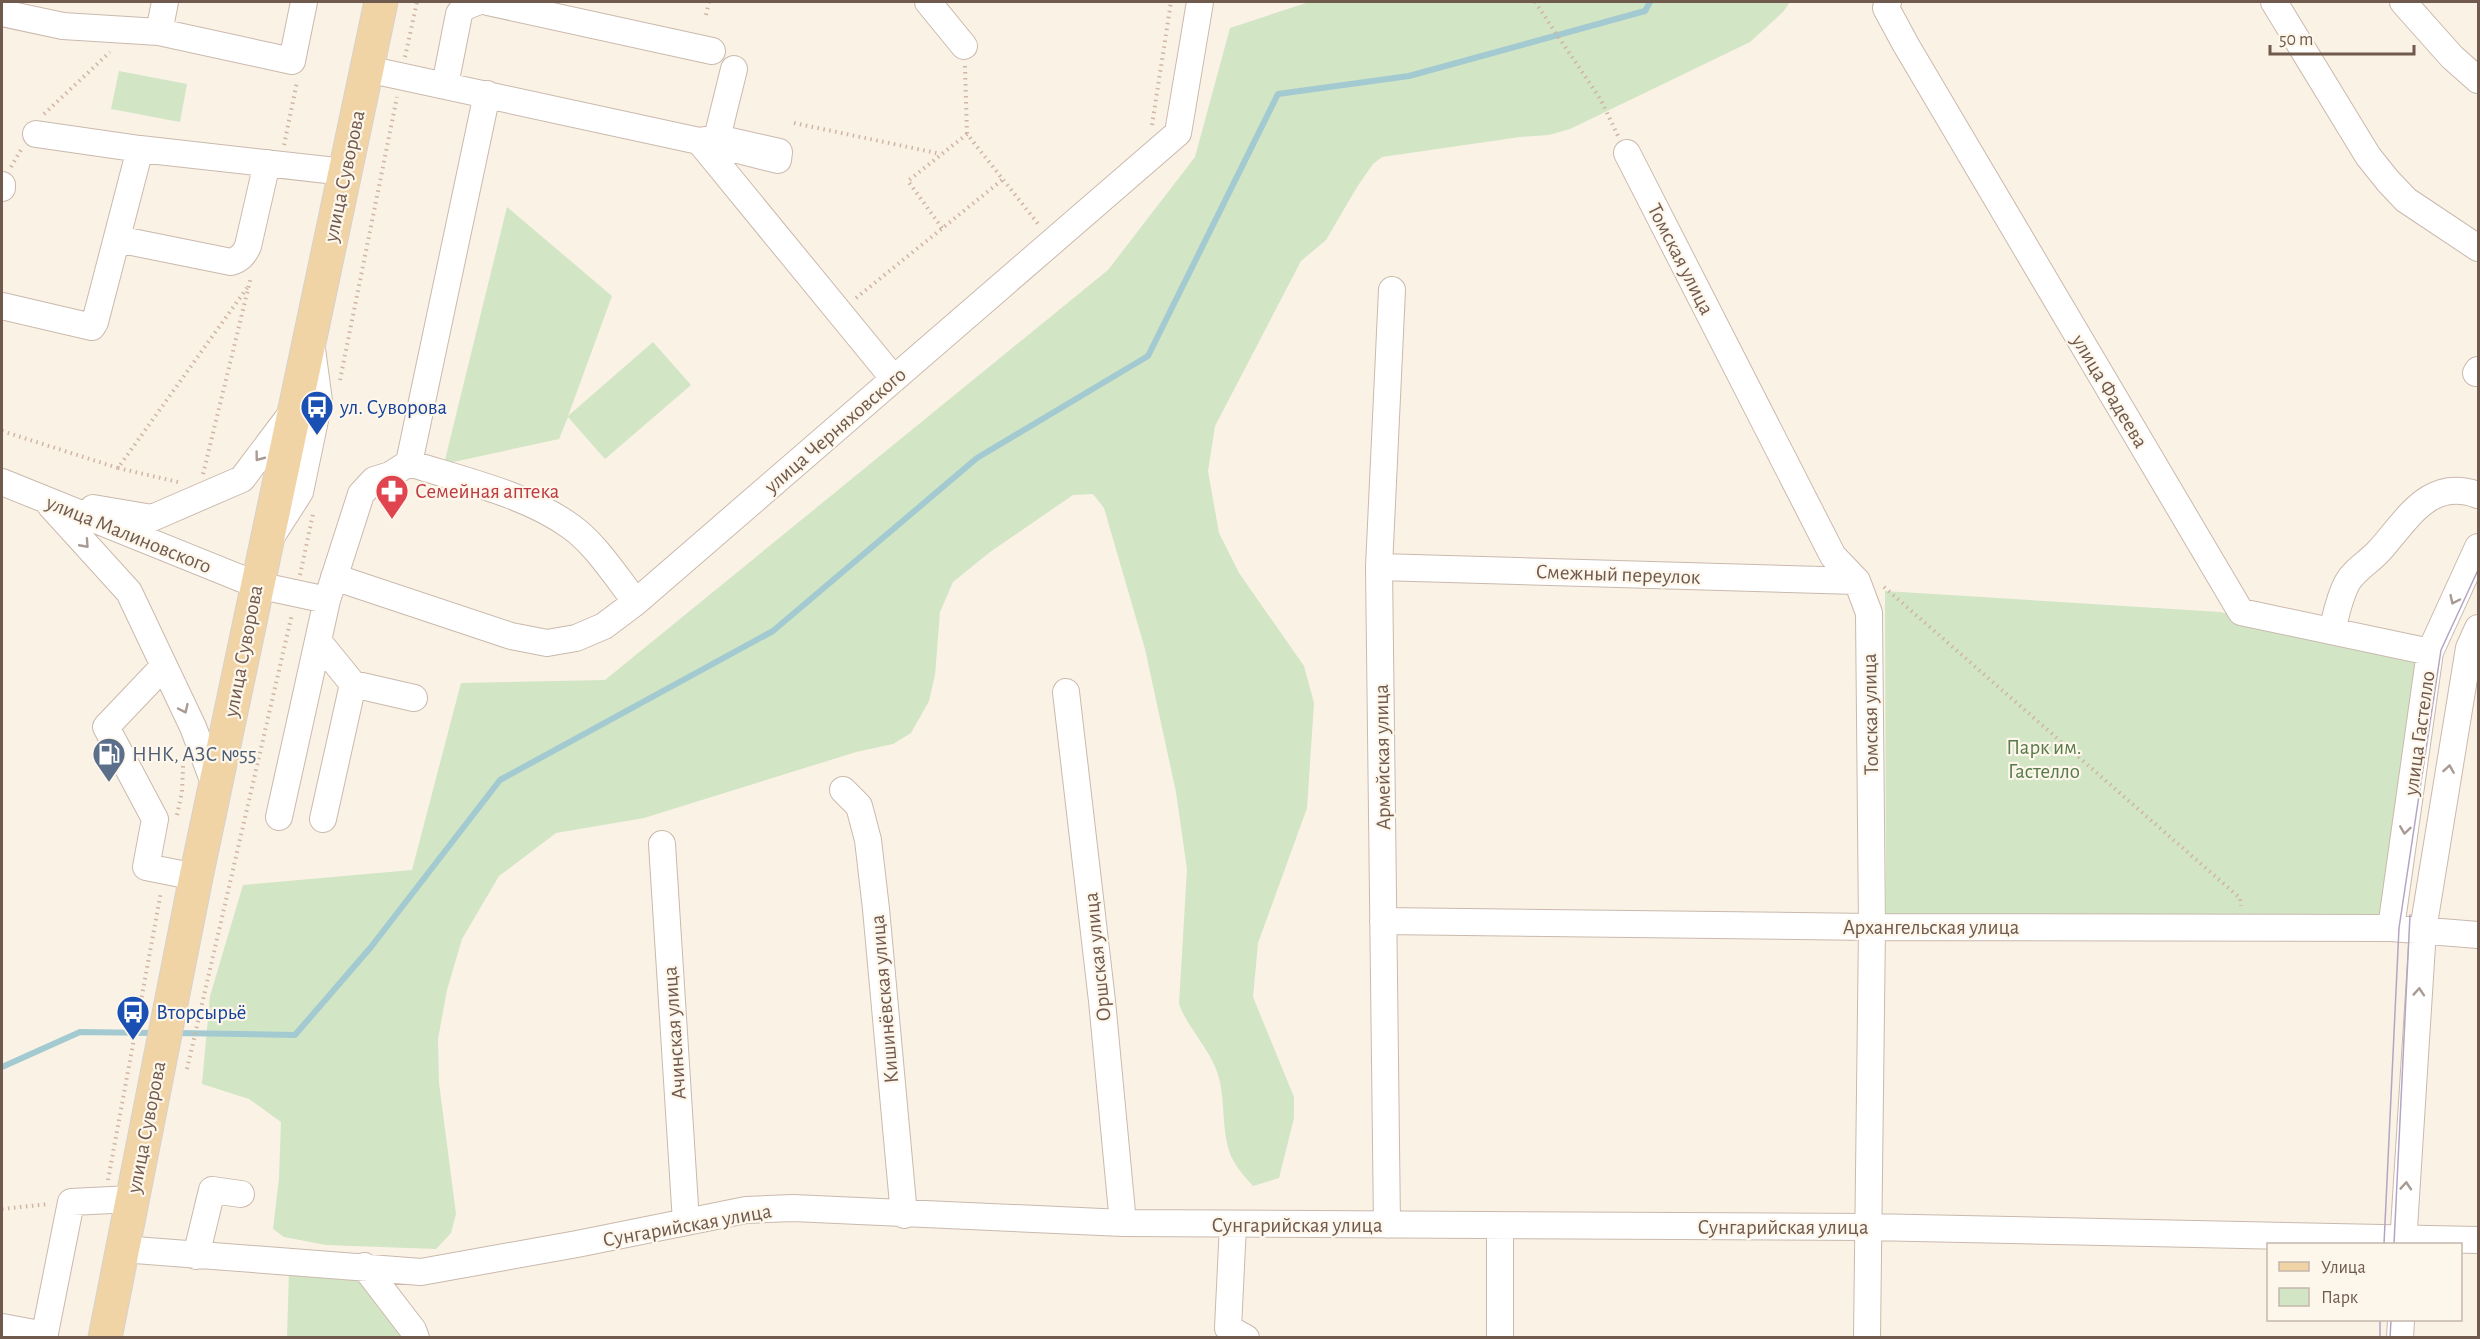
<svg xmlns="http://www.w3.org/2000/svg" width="2480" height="1339" viewBox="0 0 2480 1339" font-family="'Alegreya Sans',sans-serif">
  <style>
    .green { fill: #d2e5c5 }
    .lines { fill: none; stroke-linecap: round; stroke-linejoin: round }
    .stream { stroke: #a3cad1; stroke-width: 6 }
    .minor-casing { stroke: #cab9ad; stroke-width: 28 }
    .major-casing { stroke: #d7d1cd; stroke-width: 35 }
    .path { stroke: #d0b5a3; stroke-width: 4; stroke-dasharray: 1.5 4.5; stroke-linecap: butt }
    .minor { stroke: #fff; stroke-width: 26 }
    .major { stroke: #f1d4a5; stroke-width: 33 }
    .tram { stroke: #b4a5c2; stroke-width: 1.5 }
    .oneway { stroke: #a99b94 }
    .labels { text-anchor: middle; stroke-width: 4.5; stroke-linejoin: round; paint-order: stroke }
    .street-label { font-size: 21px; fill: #70594d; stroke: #fdf6eb }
    .transit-label { font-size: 21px; fill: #164399; stroke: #fdf6eb; text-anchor: start }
    .health-label { font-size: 21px; fill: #be3a42; stroke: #fdf6eb; text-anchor: start }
    .park-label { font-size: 21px; fill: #587a4a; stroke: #fdf6eb }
    .service-label { font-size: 21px; fill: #4e5e75; stroke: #fdf6eb; text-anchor: start }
  </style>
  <rect width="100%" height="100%" fill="#faf2e5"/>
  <!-- green -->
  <path class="green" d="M1309 2H1790L1783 12 1750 42 1570 129 1549 135 1520 137 1382 157 1373 164 1357 187 1326 240 1301 261 1215 426 1208 471 1219 533 1239 573 1304 666 1314 703 1307 808 1258 943 1253 997 1294 1097V1118L1279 1178 1253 1186C1245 1177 1236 1167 1231 1156 1220 1128 1227 1097 1216 1069 1207 1046 1188 1028 1179 1004L1187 869 1176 792 1145 649 1104 508 1093 494 1073 495 990 552 953 582 940 612 935 675 929 701 911 733 893 744 856 752 644 818 556 833 499 876 462 939 447 990 438 1039 439 1083 456 1214 451 1233 436 1249 326 1245 284 1237 273 1229 279 1178 281 1122 249 1099 202 1084 210 996 243 885 412 870 461 683 605 680 1108 270 1195 157 1230 28Z
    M119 71 187 84 180 122 111 109Z
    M507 207 612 296 568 416 653 342 691 385 605 459 568 417 559 439 444 464Z
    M1885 591 2220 612 2425 656 2386 922 1886 916Z
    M289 1271 355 1276 403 1338H287Z"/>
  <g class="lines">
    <!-- stream -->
    <path class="stream" d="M175 1033 295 1035 371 947 500 780 773 631 977 458 1148 356 1278 94 1409 76 1645 11 1650 2
      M2 1067 80 1032 155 1033"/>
    <defs>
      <path id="minor" d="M488 2 712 51
        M928 2 964 46
        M1888 2 1886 8 1906 45 2241 612 2430 652
        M2274 2 2368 156 2388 181 2406 200 2478 248
        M2403 2 2452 57 2478 80
        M2 13 63 26 159 32 292 61 304 2
        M159 32 165 2
        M367 69 699 141 894 379
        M445 85 459 14 464 7 477 2
        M487 94 409 463C461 480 526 494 570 526 595 543 617 578 636 602
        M36 134 140 149
        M699 141 717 138 779 152 778 160 718 145 717 138 734 69
        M1627 153 1833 556 1857 581 1869 613 1872 927 1867 1338
        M2 185V188
        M117 239 231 262C240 259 244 255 248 246L267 163
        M2 306 92 327 95 322 140 149 345 172
        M2476 373 2478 370
        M2 482 257 585 327 600 361 494 374 480 390 475 409 463
        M50 505 129 592 193 727 216 788
        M93 508 152 518 242 479 291 414
        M273 534 300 492 319 401 312 349
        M1379 567 1857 581
        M334 577 511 636 547 643 576 638 604 626 636 602 1178 133 1200 2
        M2332 631C2336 615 2339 598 2347 583 2354 570 2369 562 2379 551 2408 519 2429 477 2478 495
        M318 641 353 684 414 698
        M164 666 106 727 155 819 146 867 196 877
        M1066 692 1102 1001 1123 1223
        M843 790 859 806 868 840 876 909 904 1215
        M279 817 327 600
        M323 819 353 684
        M662 844 686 1222
        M1383 921 1872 927 2391 928 2478 935
        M2391 928 2430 652 2478 547
        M1233 1225 1228 1328 1246 1338
        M1387 1225 1379 567 1392 290
        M1500 1226V1338
        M2403 1244 2423 930 2469 648 2478 628
        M122 1249 421 1272 577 1244 746 1210 793 1208 1123 1223 1868 1227 2478 1240
        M196 1256 212 1190 241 1194
        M364 1266 413 1330 416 1338
        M2 1327 45 1335
        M44 1338 71 1202 132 1199
        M2400 1338 2401 1320"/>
      <path id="major" d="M105 1338 196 877 381 2"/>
    </defs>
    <!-- minor casing -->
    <use href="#minor" class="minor-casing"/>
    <!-- major casing -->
    <use href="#major" class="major-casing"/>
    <!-- path -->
    <path class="path" d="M1535 2 1601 100 1618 136
      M706 15 709 2
      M405 57 417 2
      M965 66 967 134
      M44 114 110 52
      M794 123 941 154
      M1152 125 1171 2
      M284 145 297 82
      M11 167 22 148
      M942 228 908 181 967 134 1039 225
      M856 298 1002 180
      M340 380 397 97
      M2 431 118 468 247 288
      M118 468 178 482
      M203 474 251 277
      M300 575 313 514
      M1884 587 2240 898 2241 906
      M177 815 182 792 183 766
      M187 1069 292 614
      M108 1180 161 892
      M2 1209 49 1204"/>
    <!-- minor -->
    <use href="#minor" class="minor"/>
    <!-- major -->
    <use href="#major" class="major"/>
    <!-- tram -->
    <path class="tram" d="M2384 1244 2399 928 2441 650 2478 570
      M2394 1244 2410 915
      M2380 1338V1320
      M2390 1338 2391 1320"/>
  </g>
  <!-- one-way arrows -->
  <defs><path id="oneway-chevron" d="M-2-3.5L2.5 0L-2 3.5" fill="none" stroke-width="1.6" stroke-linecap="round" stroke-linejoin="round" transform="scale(1.5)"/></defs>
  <g class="oneway">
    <use href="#oneway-chevron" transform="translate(259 457) rotate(127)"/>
    <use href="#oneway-chevron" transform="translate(85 544) rotate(48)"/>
    <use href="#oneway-chevron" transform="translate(2454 600) rotate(115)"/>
    <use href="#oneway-chevron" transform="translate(184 709) rotate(65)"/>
    <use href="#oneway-chevron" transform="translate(2449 769) rotate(-81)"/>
    <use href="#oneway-chevron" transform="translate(2405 830) rotate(98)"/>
    <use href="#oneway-chevron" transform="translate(2419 992) rotate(-86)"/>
    <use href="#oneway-chevron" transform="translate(2406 1186) rotate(-86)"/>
  </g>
  <!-- icons -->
  <defs>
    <symbol id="bus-pin" viewBox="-11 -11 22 30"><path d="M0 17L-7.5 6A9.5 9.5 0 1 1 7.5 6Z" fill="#1a4fb4" stroke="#fdf6eb"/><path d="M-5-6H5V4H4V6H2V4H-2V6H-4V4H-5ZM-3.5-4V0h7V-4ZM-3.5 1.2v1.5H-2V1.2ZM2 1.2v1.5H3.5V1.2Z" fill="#fff"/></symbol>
    <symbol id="pharmacy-pin" viewBox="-11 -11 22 30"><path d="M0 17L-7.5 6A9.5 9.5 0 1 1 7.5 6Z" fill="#e0444e" stroke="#fdf6eb"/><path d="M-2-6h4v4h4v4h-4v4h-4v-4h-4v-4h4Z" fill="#fff"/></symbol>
    <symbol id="fuel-pin" viewBox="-11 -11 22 30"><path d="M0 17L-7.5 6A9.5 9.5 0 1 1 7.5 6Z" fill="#5c6f8a" stroke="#fdf6eb"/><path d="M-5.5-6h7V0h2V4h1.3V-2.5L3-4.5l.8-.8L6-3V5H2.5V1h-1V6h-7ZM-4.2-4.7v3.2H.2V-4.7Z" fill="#fff"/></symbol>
  </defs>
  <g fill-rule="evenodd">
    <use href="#bus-pin" x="298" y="388" width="38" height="52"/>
    <use href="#pharmacy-pin" x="373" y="472" width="38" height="52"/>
    <use href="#fuel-pin" x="90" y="735" width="38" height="52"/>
    <use href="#bus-pin" x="114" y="993" width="38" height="52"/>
  </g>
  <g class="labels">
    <!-- street labels -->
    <g class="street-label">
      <text transform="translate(344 176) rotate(-78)" y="7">улица Суворова</text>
      <text transform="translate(1681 259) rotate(63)" y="7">Томская улица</text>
      <text transform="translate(2110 391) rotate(59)" y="7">улица Фадеева</text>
      <text transform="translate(835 430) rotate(-41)" y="7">улица Черняховского</text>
      <text transform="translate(129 534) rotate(22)" y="7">улица Малиновского</text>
      <text transform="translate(1618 574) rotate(2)" y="7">Смежный переулок</text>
      <text transform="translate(243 651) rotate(-79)" y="7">улица Суворова</text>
      <text transform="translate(1870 714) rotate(-91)" y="7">Томская улица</text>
      <text transform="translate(2419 733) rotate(-82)" y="7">улица Гастелло</text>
      <text transform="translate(1382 757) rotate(-91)" y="7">Армейская улица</text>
      <text x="1931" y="934">Архангельская улица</text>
      <text transform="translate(1097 957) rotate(-96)" y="7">Оршская улица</text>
      <text transform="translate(884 999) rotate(-95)" y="7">Кишинёвская улица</text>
      <text transform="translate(674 1033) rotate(-94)" y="7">Ачинская улица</text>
      <text transform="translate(146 1127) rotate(-79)" y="7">улица Суворова</text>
      <text transform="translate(687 1225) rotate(-10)" y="7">Сунгарийская улица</text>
      <text x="1297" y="1232">Сунгарийская улица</text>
      <text x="1783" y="1234">Сунгарийская улица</text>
    </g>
    <!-- transit labels -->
    <g class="transit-label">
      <text x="340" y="414">ул. Суворова</text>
      <text x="156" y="1019">Вторсырьё</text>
    </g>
    <!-- health labels -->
    <g class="health-label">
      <text x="415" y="498">Семейная аптека</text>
    </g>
    <!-- park labels -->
    <g class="park-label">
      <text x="2044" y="754">Парк им.<tspan x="2044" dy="24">Гастелло</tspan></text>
    </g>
    <!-- service labels -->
    <g class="service-label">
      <text x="132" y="761">ННК, АЗС №55</text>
    </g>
  </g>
  <!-- border -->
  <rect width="2480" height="1339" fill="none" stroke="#70594d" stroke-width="6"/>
  <!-- legend -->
  <rect x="2267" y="1243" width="195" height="78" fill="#fdf6eb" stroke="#c5b7ac" stroke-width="1.5"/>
  <rect x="2279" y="1262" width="30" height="9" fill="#f1d4a5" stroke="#c5b7ac" stroke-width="1.5"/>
  <text x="2321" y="1273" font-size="18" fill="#70594d">Улица</text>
  <rect x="2279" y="1288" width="30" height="18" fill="#d2e5c5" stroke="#c5b7ac" stroke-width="1.5"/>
  <text x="2321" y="1303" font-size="18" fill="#70594d">Парк</text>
  <!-- scale -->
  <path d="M2270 45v9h144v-9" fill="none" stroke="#70594d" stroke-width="3"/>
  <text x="2279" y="45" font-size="18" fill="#70594d" stroke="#fdf6eb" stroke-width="4.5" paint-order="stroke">50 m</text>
</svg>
